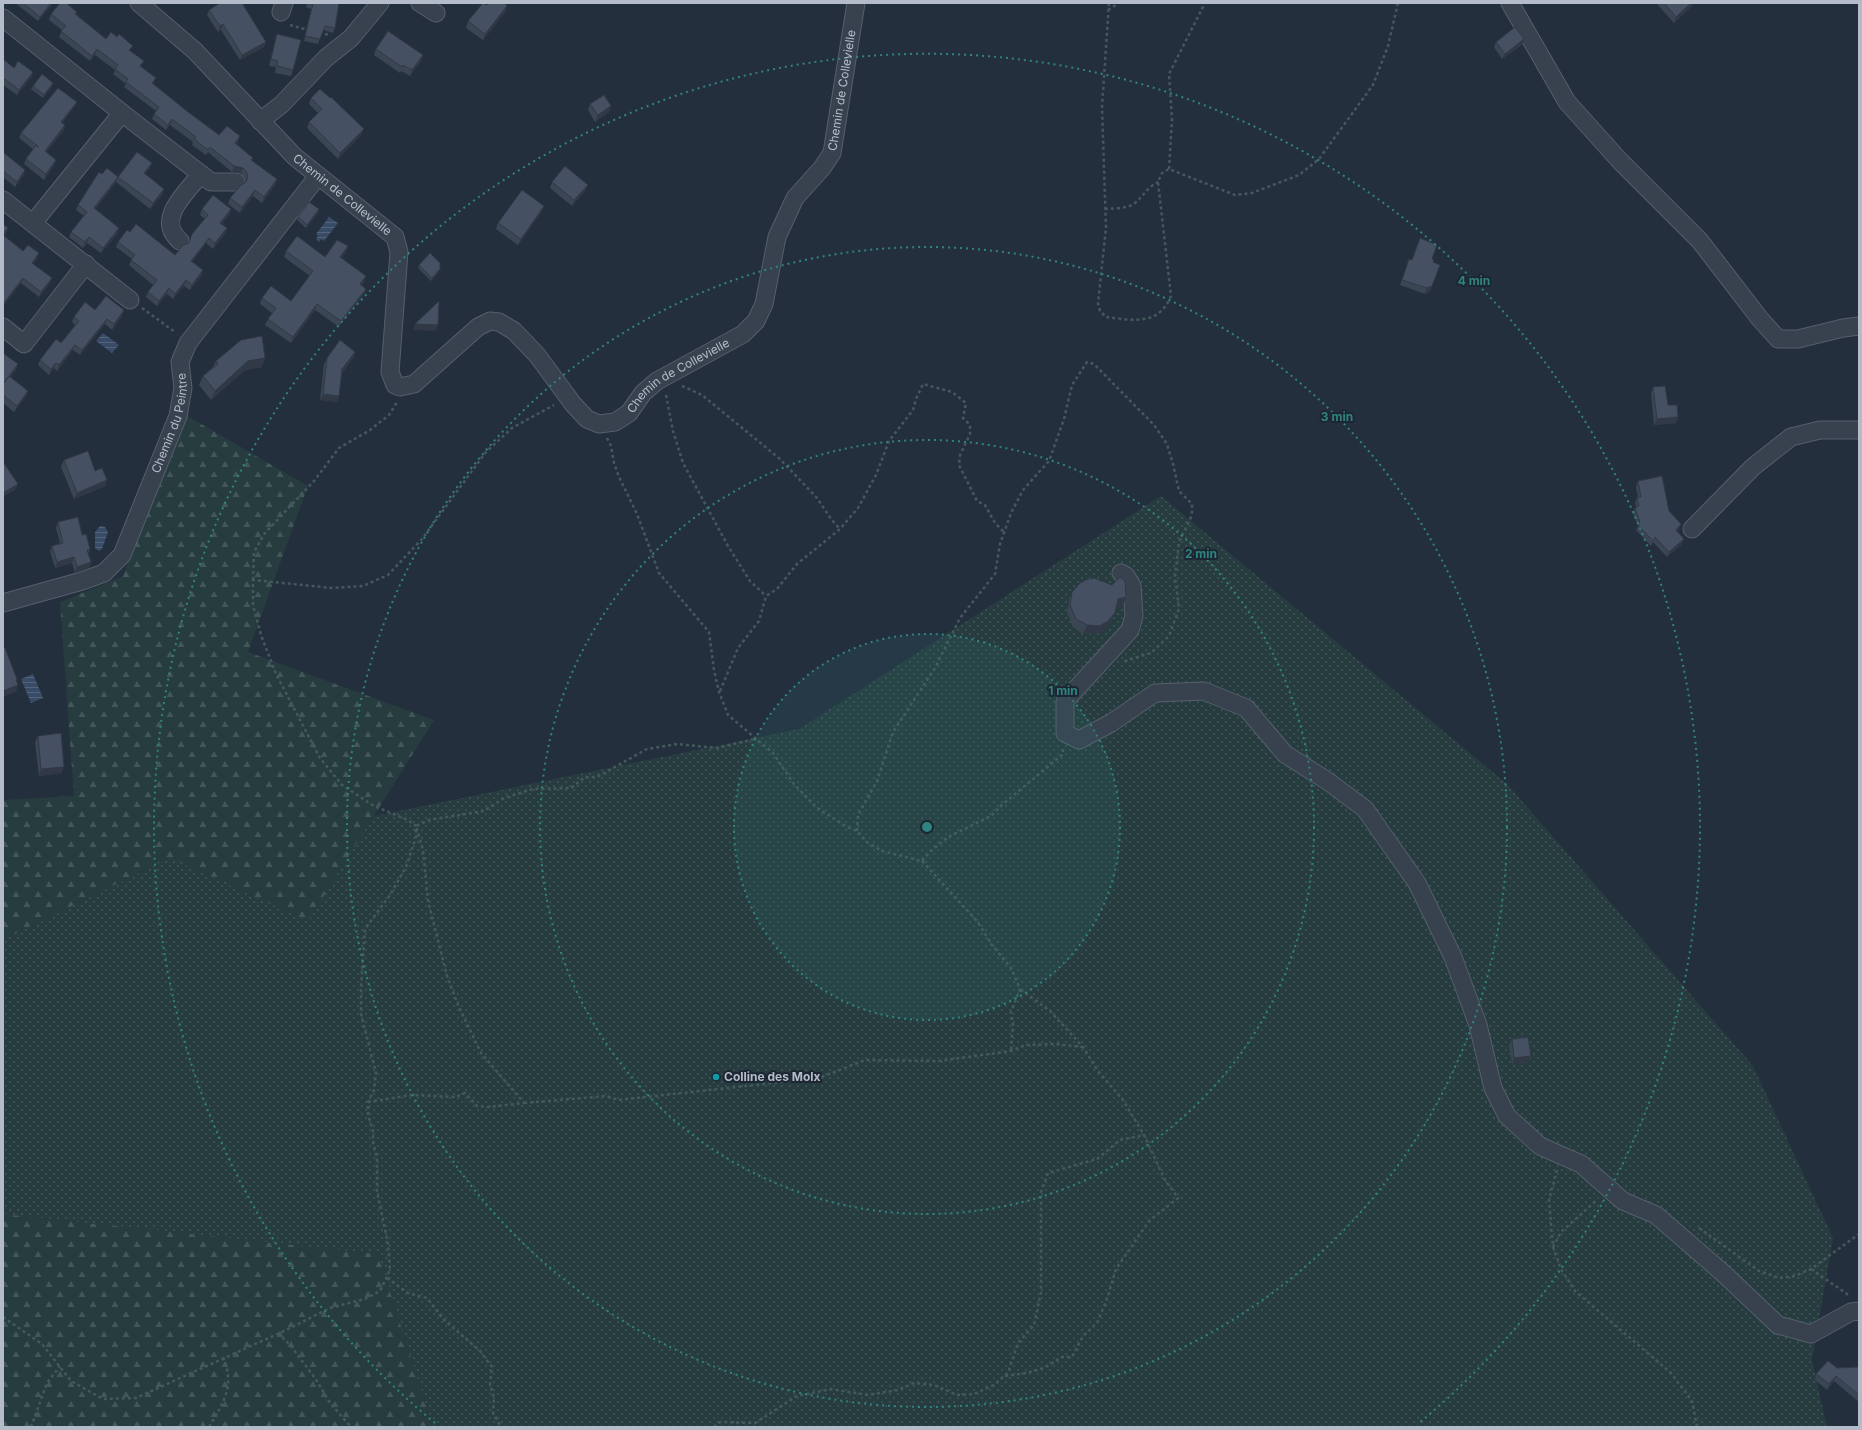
<svg xmlns="http://www.w3.org/2000/svg" width="1862" height="1430" viewBox="0 0 1862 1430" font-family="Inter,sans-serif">
  <style>
    .green { fill: url(#green-dots) }
    .forest { fill: url(#forest-firs) }
    .water { fill: url(#water-rules) }
    .lines { fill: none; stroke-linecap: round; stroke-linejoin: round }
    .minor-casing { stroke: #565f6c; stroke-width: 19 }
    .path { stroke: #44595c; stroke-width: 2.5; stroke-dasharray: 3 3; stroke-linecap: butt }
    .minor { stroke: #38414e; stroke-width: 17 }
    .wall { fill: #3b4654 }
    .shaded-wall { fill: #303945 }
    .building { fill: #455162; stroke: #303945 }
    .ring { fill: none; stroke: #308480; stroke-width: 2; stroke-dasharray: 2 4 }
    .culture-dot { fill: #0f9aa8; stroke: #1d2633; stroke-width: 1.5 }
    .labels { text-anchor: middle; stroke-width: 4; stroke-linejoin: round; paint-order: stroke }
    .street-label { font-size: 12px; fill: #b4bcc9; stroke: #1d2633 }
    .poi-label { font-size: 12px; font-weight: bold; fill: #b4bcc9; stroke: #1d2633; text-anchor: start }
    .centre { fill: #308480; stroke: #1d2633; stroke-width: 2 }
    .ring-label { font-size: 12px; text-anchor: middle; font-weight: bold; fill: #308480; stroke: #1d2633; stroke-width: 4; stroke-linejoin: round; paint-order: stroke }
  </style>
  <defs>
    <pattern id="green-dots" width="8" height="8" patternUnits="userSpaceOnUse"><rect width="8" height="8" fill="#263c3f"/><path d="M2 2h.1M6 6h.1" fill="none" stroke="#435659" stroke-width="1.8" stroke-linecap="round"/></pattern>
    <pattern id="forest-firs" width="22" height="20" patternUnits="userSpaceOnUse"><rect width="22" height="20" fill="#263c3f"/><path d="M5 1l3.5 6h-7zM16 11l3.5 6h-7z" fill="#435659"/></pattern>
    <pattern id="water-rules" width="6" height="5" patternUnits="userSpaceOnUse"><rect width="6" height="5" fill="#394c67"/><path d="M0 2.5h6" fill="none" stroke="#53647b"/></pattern>
  </defs>
  <rect width="100%" height="100%" fill="#242f3e"/>
  <!-- green -->
  <path class="green" d="M1161 496 1507 784 1753 1066 1833 1238 1812 1360 1827 1427H433L378 1254 3 1214V940L169 858 799 729Z"/>
  <!-- forest -->
  <path class="forest" d="M184 414 308 486 248 652 434 720 308 921 169 858 3 940V800L74 796 60 602 123 576Z
    M3 1214 378 1254 433 1427H3Z"/>
  <!-- water -->
  <path class="water" d="M329 217 338 223 324 241 321 239 319 242 316 239 318 236 316 234Z
    M103 333 119 345 112 353 96 341Z
    M100 526 105 527 108 532 102 549 99 551 95 548V532Z
    M33 674 43 698 31 703 21 679Z"/>
  <g class="lines">
    <defs>
      <g id="minor">
        <path id="s1" d="M139 3 195 51 295 157 395 237 399 252 390 372 395 385 400 387 414 384 478 327 490 321 499 322 514 331 537 355 573 404 587 419 599 424 615 422 629 413 643 393 657 381 743 334 756 321 764 304 777 237 795 198 822 168 832 153 856 3"/>
        <path d="M420 3 436 13"/>
        <path d="M1510 3 1567 102 1620 161 1700 241 1760 319 1778 339H1798L1843 328 1859 326"/>
        <path d="M281 12 284 3"/>
        <path d="M3 18 122 113"/>
        <path d="M260 121 281 105 326 58 351 38 380 3"/>
        <path d="M3 200 130 300"/>
        <path d="M33 223 122 113 211 182H236"/>
        <path d="M180 241C155 219 186 193 201 174"/>
        <path d="M3 327 24 344 86 264"/>
        <path d="M1692 529 1753 467 1791 437 1820 430H1859"/>
        <path d="M1121 573 1126 576 1132 586 1134 616 1130 630 1065 701V733L1079 740 1111 723 1155 693 1204 691 1246 708 1285 754 1329 782 1365 809 1417 883 1453 957 1478 1025 1493 1088 1507 1116 1540 1146 1581 1164 1623 1201 1656 1215 1723 1273 1778 1325 1811 1334 1851 1312 1859 1311"/>
        <path id="s2" d="M3 603 82 581 104 573 122 555 178 416 183 388 180 362 188 343 318 176"/>
      </g>
    </defs>
    <!-- minor casing -->
    <use href="#minor" class="minor-casing"/>
    <!-- path -->
    <path class="path" d="M1109 3 1102 107 1106 228 1098 303 1100 311 1106 317C1123 319 1150 325 1163 309 1167 305 1169 300 1171 296L1158 182 1162 173 1169 169 1235 195 1252 193 1299 175 1319 159 1373 85 1388 46 1398 3
      M1108 10 1119 3
      M290 25 308 30
      M319 33 330 35
      M1169 169 1172 120 1169 74 1205 3
      M1105 209C1114 208 1126 209 1134 204 1144 196 1145 189 1158 182
      M142 308 175 332
      M682 386 702 395 780 459 817 498 831 519 840 529
      M666 395 673 431 683 463 728 546 750 581 766 596
      M607 438 611 446 614 463 619 477 637 514 659 573 709 632 714 670 719 692 728 715 773 753 794 784 816 807 847 827 857 831 868 843 882 851 922 861 931 851 948 837 991 816 1002 805 1063 754V749
      M253 580 254 552 265 533 314 481 339 448 370 430 389 415 397 402
      M720 691 738 648 759 621 766 596 777 589 797 564 840 529 858 508 876 475 889 441 913 410 916 399 923 384 952 392 966 403 963 418 970 425V434L960 455 959 465 977 501 985 505 995 523 1004 532
      M857 831 858 815 877 781 893 732 935 668 960 618 995 574 1000 544 1011 513 1023 490 1049 461 1064 419 1072 385 1087 362 1094 364 1154 425 1167 444 1173 464 1179 491 1192 504V515L1179 542 1175 576 1179 609 1169 636 1151 653 1122 662
      M922 861 977 921 992 945 1011 968 1020 989 1011 1012 1013 1026 1011 1051
      M368 1102 412 1095 456 1097 465 1093 477 1106 488 1107 524 1103 481 1053 458 1005 447 976 428 901 423 850 416 826 429 820 484 811 504 798 533 789 571 788 585 777H597L647 749 677 744 717 748 755 739
      M524 1103 606 1096 618 1100 819 1078 865 1060 939 1061 1011 1051 1025 1045 1055 1044 1083 1047
      M1557 1170 1549 1200 1553 1247 1561 1269 1575 1291 1671 1373 1692 1401 1697 1427
      M1699 1228 1759 1271 1780 1278 1795 1276 1811 1269 1859 1234
      M1553 1247 1561 1232 1597 1200
      M1811 1269 1850 1296
      M387 1278 408 1293 427 1298 443 1319 480 1351 492 1367 490 1384 494 1398 493 1413 501 1427
      M3 1317 42 1344 71 1381 103 1399 136 1398 284 1331 330 1308 365 1299 380 1291 390 1270 388 1244 377 1191V1158L373 1142V1131L368 1115V1102L374 1090 376 1073 361 1014V987L365 929 390 895 406 867 416 837V826L408 820 374 806 342 785 320 758 276 674 261 635 253 605V580L332 588 363 586 388 575 422 539 486 452 512 428 554 405
      M278 1333 291 1346 317 1381 330 1403 351 1427
      M1005 1376C1027 1373 1042 1372 1061 1357H1072L1083 1336 1097 1323 1106 1302 1116 1269 1149 1221 1178 1198 1165 1180 1144 1135 1123 1100 1098 1071 1083 1047 1050 1011 1020 989
      M31 1427 47 1383 60 1366
      M209 1427C224 1403 235 1384 223 1357
      M714 1427 720 1422 755 1423 797 1396 831 1389 868 1395 898 1390 914 1383 934 1385 957 1395 974 1394 994 1385 1004 1376 1008 1373 1018 1343 1034 1325 1041 1292V1192L1048 1173 1097 1159 1120 1140 1144 1135"/>
    <!-- minor -->
    <use href="#minor" class="minor"/>
  </g>
  <!-- wall -->
  <path class="wall" d="M15 3H52L50 7 38 21Z
    M307 3H339L335 28 333 33 323 30 318 44 304 41 311 9 306 7Z
    M1657 3H1693L1692 6 1674 23 1657 4Z
    M507 6 505 12 483 40 466 28 468 21Z
    M209 10 266 42 264 47 240 60 221 30 218 32 207 15Z
    M77 12 76 14 106 39 131 51 142 67 156 78 153 84 188 112 219 135 238 142 236 145 253 158 252 161 277 179 275 185 262 203 253 196 240 213 228 204 230 198 246 182 244 177 241 173 232 172 208 152 206 155 192 145 193 142 170 125 166 130 152 119 154 114 156 111 124 87 126 84 113 74 115 70 95 55 90 61 59 37 62 30 49 20 51 14Z
    M277 34 293 70 291 76 275 73 276 67 269 66 275 40Z
    M1496 42 1522 45 1502 59 1494 47Z
    M376 49 421 61 410 76 401 71 400 73 374 55Z
    M3 59 14 68 33 72 31 78 17 95 3 85Z
    M33 86H52L43 98 31 89Z
    M311 98 362 134 338 159 307 128 309 122 318 113 309 104Z
    M77 102 74 107 62 123 65 125 63 131 46 152 56 160 54 165 44 180 24 164 26 159 33 149 19 138 21 133Z
    M590 104 609 112 595 122 588 110Z
    M3 152 24 175 15 187 3 177Z
    M152 163 149 169 145 174 164 189 162 195 150 209 116 182 95 209 119 228 117 234 101 253 87 243 83 248 69 237 71 232 84 216 76 210 78 205 102 174 118 177Z
    M552 182 588 185 585 191 572 206 550 188Z
    M544 206 542 211 518 245 496 229 498 223Z
    M202 209H231L229 215 221 224 227 228 225 234 213 249 206 243 192 262 201 276 190 290 184 286 173 299 167 294 157 306 146 297 148 292 153 285 129 265 132 259 116 247 118 242 130 232 175 255 189 243 205 219 200 215Z
    M319 209 318 213 306 228 297 220 298 217Z
    M3 224 8 228 6 233 4 236 23 251 37 258 33 264 52 278 50 283 39 297 21 283 3 306Z
    M348 246 346 252 341 258 366 276 364 282 361 285 366 289 364 294 339 327 315 310 291 343 265 325 268 319 272 313 260 304 262 298 291 301 310 276 284 257 286 251 325 257Z
    M1409 259 1412 260 1432 259 1433 262 1430 292 1425 294 1400 285Z
    M419 265 439 272 431 281 418 268Z
    M95 310H124L122 316 112 330 105 324 80 355 73 350 57 371 54 368 49 375 38 365 40 360 61 343 75 325 72 322 74 317Z
    M355 352 353 358 342 373 339 396 337 402 320 400 324 364 327 358Z
    M3 353 18 364 16 370 10 377 28 391 26 396 14 412 3 403Z
    M216 361 262 367 245 370 211 400 199 385 203 376 213 367Z
    M1653 387 1678 417 1676 423 1654 425 1651 394Z
    M64 460 95 471 107 480 105 486 74 499 61 467Z
    M1638 481 1669 511 1679 530 1677 532 1682 544 1667 557 1653 542 1651 546 1636 530 1638 526 1633 513 1635 508 1636 507 1635 503 1637 498 1638 497 1636 487Z
    M58 522 82 535 90 549 88 554 91 562 89 568 75 573 72 563 55 568 50 551 52 546 60 543 56 528Z
    M1112 585 1123 606 1117 607 1112 621 1104 631 1096 634H1083L1073 627 1067 613 1069 601 1072 592Z
    M38 736 62 773 39 776 35 742Z
    M1512 1039 1531 1056 1528 1062 1512 1065 1509 1046Z
    M1859 1367V1402L1834 1381 1827 1390 1815 1380 1816 1374 1837 1368Z"/>
  <!-- shaded-wall -->
  <path class="shaded-wall" d="M52 3 50 7 38 21 40 17Z
    M1691 3H1693L1692 6 1674 23 1676 17Z
    M507 6 505 12 483 40 485 34Z
    M223 24 221 30 218 32 220 26Z
    M1524 39 1522 45 1502 59 1505 54Z
    M266 42 264 47 240 60 242 55Z
    M97 49 95 55 90 61 92 56Z
    M423 55 421 61 410 76 412 70Z
    M33 72 31 78 17 95 19 90Z
    M53 83 52 86 43 98 44 95Z
    M77 102 74 107 59 128 61 122Z
    M611 106 609 112 595 122 598 115Z
    M172 119 170 125 166 130 168 125Z
    M65 125 63 131 43 157 45 151Z
    M364 129 362 134 338 159 340 153Z
    M240 136 238 142 233 149 235 143Z
    M56 160 54 165 44 180 46 174Z
    M152 163 149 169 142 179 144 173Z
    M234 166 243 168 241 173 232 172Z
    M25 170 24 175 15 187 17 182Z
    M118 177 116 182 92 214 94 208Z
    M277 179 275 185 262 203 264 197Z
    M588 185 585 191 572 206 574 200Z
    M164 189 162 195 150 209 153 203Z
    M255 190 253 196 240 213 242 207Z
    M544 206 542 211 518 245 521 239Z
    M231 209 229 215 218 229 220 223Z
    M319 209 318 213 306 228 307 225Z
    M8 228 6 233 3 237V234Z
    M119 228 117 234 101 253 103 248Z
    M227 228 225 234 213 249 215 243Z
    M89 237 87 243 83 248 85 242Z
    M209 238 206 243 189 266 191 261Z
    M348 246 346 252 338 262 340 257Z
    M39 253 37 258 30 268 32 263Z
    M1440 265 1430 292 1425 294 1427 288Z
    M440 269 439 272 431 281 432 278Z
    M203 270 201 276 190 290 192 285Z
    M366 276 364 282 358 290 360 284Z
    M23 278 21 283 3 306V304Z
    M52 278 50 283 39 297 41 292Z
    M186 280 184 286 173 299 175 294Z
    M169 288 167 294 157 306 159 301Z
    M366 289 364 294 339 327 341 321Z
    M317 304 315 310 291 343 293 337Z
    M124 310 122 316 112 330 114 324Z
    M107 319 105 324 80 355 82 350Z
    M415 324 438 325 436 331 413 330Z
    M75 345 73 350 57 371 59 365Z
    M355 352 353 358 340 375 342 369Z
    M265 358 262 367 245 370 211 400 215 391 248 361Z
    M56 363 54 368 49 375 51 369Z
    M18 364 16 370 3 387 4 383Z
    M28 391 26 396 14 412 17 406Z
    M323 394 339 396 337 402 320 400Z
    M1678 417 1676 423 1654 425 1657 419Z
    M107 480 105 486 74 499 77 493Z
    M18 484 15 490 3 497V493Z
    M1681 524 1679 530 1674 536 1676 530Z
    M1684 539 1682 544 1667 557 1669 552Z
    M74 557 72 563 55 568 57 562Z
    M91 562 89 568 75 573 77 567Z
    M1126 597 1123 606 1115 607 1118 599Z
    M1115 613 1112 621 1104 631 1096 634H1083L1087 625Z
    M18 685 16 692 3 697V691Z
    M64 767 62 773 39 776 41 769Z
    M1531 1056 1528 1062 1512 1065 1514 1058Z
    M1836 1376 1834 1381 1827 1390 1829 1384Z"/>
  <!-- building -->
  <path class="building" d="M23 3H51L40 17Z
    M60 3H66L77 12 75 14 106 39 111 32 117 37 119 34 133 46 129 50 144 61 140 66 156 78 152 83 188 112 219 135 227 126 240 136 235 143 253 158 251 160 277 179 264 197 255 190 242 207 230 198 240 186 246 182 248 176 246 171 243 168 234 166 210 147 208 150 194 139 196 137 172 119 168 125 154 114 159 107 126 82 128 79 115 69 118 65 97 49 92 56 61 31 66 26 51 14Z
    M220 3H242L266 42 242 55 223 24 220 26 209 10Z
    M310 3H339L335 28 325 26 320 39 305 36 313 4Z
    M483 3 487 5 489 3H504L507 6 485 34 468 21Z
    M1664 3H1691L1676 17Z
    M1515 27 1524 39 1505 54 1496 42Z
    M388 31 423 55 412 70 403 65 402 67 376 49Z
    M277 34 301 40 293 70 277 66 278 61 271 59Z
    M3 59 14 68 18 61 33 72 19 90 5 79 3 81Z
    M42 74 53 83 44 95 33 86Z
    M58 88 77 102 61 122 65 125 45 151 56 160 46 174 26 159 36 145 39 147 21 133Z
    M320 89 330 98 331 97 364 129 340 153 309 122 322 109 311 98Z
    M604 95 611 106 598 115 590 104Z
    M3 152 25 170 17 182 3 171Z
    M137 152 152 163 144 173 164 189 153 203 118 177Z
    M565 166 588 185 574 200 552 182Z
    M107 168 118 177 94 208 119 228 103 248 89 237 85 242 71 232 87 212 78 205 99 172 102 174Z
    M522 190 544 206 521 239 498 223Z
    M213 195 231 209 220 223 227 228 215 243 209 238 191 261 203 270 192 285 186 280 175 294 169 288 159 301 148 292 157 280 131 260 135 255 118 242 127 230 130 232 136 224 175 255 183 245 189 243 192 234 208 215 202 209Z
    M309 202 319 209 307 225 298 217Z
    M3 224 8 228 3 234Z
    M3 235 23 251 28 245 39 253 32 263 52 278 41 292 23 278 3 304Z
    M297 236 325 257 337 240 348 246 340 257 366 276 360 284 366 289 341 321 317 304 293 337 268 319 276 308 262 298 271 286 291 301 313 271 286 251Z
    M1420 238 1437 245 1432 259 1434 260 1433 262 1440 265 1432 286 1427 288 1402 280 1409 259 1412 260Z
    M430 253 440 263V269L432 278 419 265Z
    M106 296 124 310 114 324 107 319 82 350 75 345 59 365 56 363 51 369 40 360 56 339 61 343 79 321 74 317 85 302 95 310Z
    M439 301 438 325 415 324Z
    M262 336 265 358 248 361 215 391 203 376 218 364 216 361 241 340Z
    M340 340 355 352 342 369 339 396 323 394 327 358Z
    M3 353 18 364 4 383 3 382Z
    M9 376 28 391 17 406 3 395V384Z
    M1665 386 1668 405H1677L1678 417 1657 419 1653 387Z
    M88 451 95 471 102 468 107 480 77 493 64 460Z
    M3 462 18 484 3 493Z
    M1662 476 1669 511 1681 524 1676 530 1684 539 1669 552 1655 537 1653 541 1638 525 1640 522 1635 508 1639 506 1637 498 1641 497 1638 481Z
    M78 517 82 535 86 534 90 549 87 550 91 562 77 567 74 557 57 562 52 546 63 543 58 522Z
    M1120 577 1125 581 1126 597 1118 599 1115 613 1107 622 1099 626 1087 625 1076 619 1070 605 1072 592 1080 583 1088 579 1094 578 1112 585Z
    M3 648H5L17 679 16 680 18 685 3 691Z
    M61 733 64 767 41 769 38 736Z
    M1528 1037 1531 1056 1514 1058 1512 1039Z
    M1828 1361 1837 1368 1859 1367V1395L1836 1376 1829 1384 1816 1374Z"/>
  <!-- distance rings -->
  <circle cx="927" cy="827" r="193" fill="#308480" fill-opacity=".12"/>
  <g class="ring">
    <circle cx="927" cy="827" r="193"/>
    <circle cx="927" cy="827" r="387"/>
    <circle cx="927" cy="827" r="580"/>
    <path d="M435 1423A773 773 0 1 1 1419 1423"/>
  </g>
  <!-- markers -->
  <circle class="culture-dot" cx="716" cy="1077" r="4"/>
  <g class="labels">
    <!-- street labels -->
    <g class="street-label">
      <text dy="4" stroke="none"><textPath href="#s1" startOffset="1214">Chemin de Collevielle</textPath></text>
      <text dy="4" stroke="none"><textPath href="#s1" startOffset="280">Chemin de Collevielle</textPath></text>
      <text dy="4" stroke="none"><textPath href="#s1" startOffset="866">Chemin de Collevielle</textPath></text>
      <text dy="4" stroke="none"><textPath href="#s2" startOffset="272">Chemin du Peintre</textPath></text>
    </g>
    <!-- poi labels -->
    <g class="poi-label">
      <text x="724" y="1081">Colline des Molx</text>
    </g>
  </g>
  <circle cx="927" cy="827" r="6" class="centre"/>
  <g class="ring-label">
    <text x="1474" y="285">4 min</text>
    <text x="1337" y="421">3 min</text>
    <text x="1201" y="558">2 min</text>
    <text x="1063" y="695">1 min</text>
  </g>
  <!-- border -->
  <rect width="1862" height="1430" fill="none" stroke="#b4bcc9" stroke-width="8"/>
</svg>
